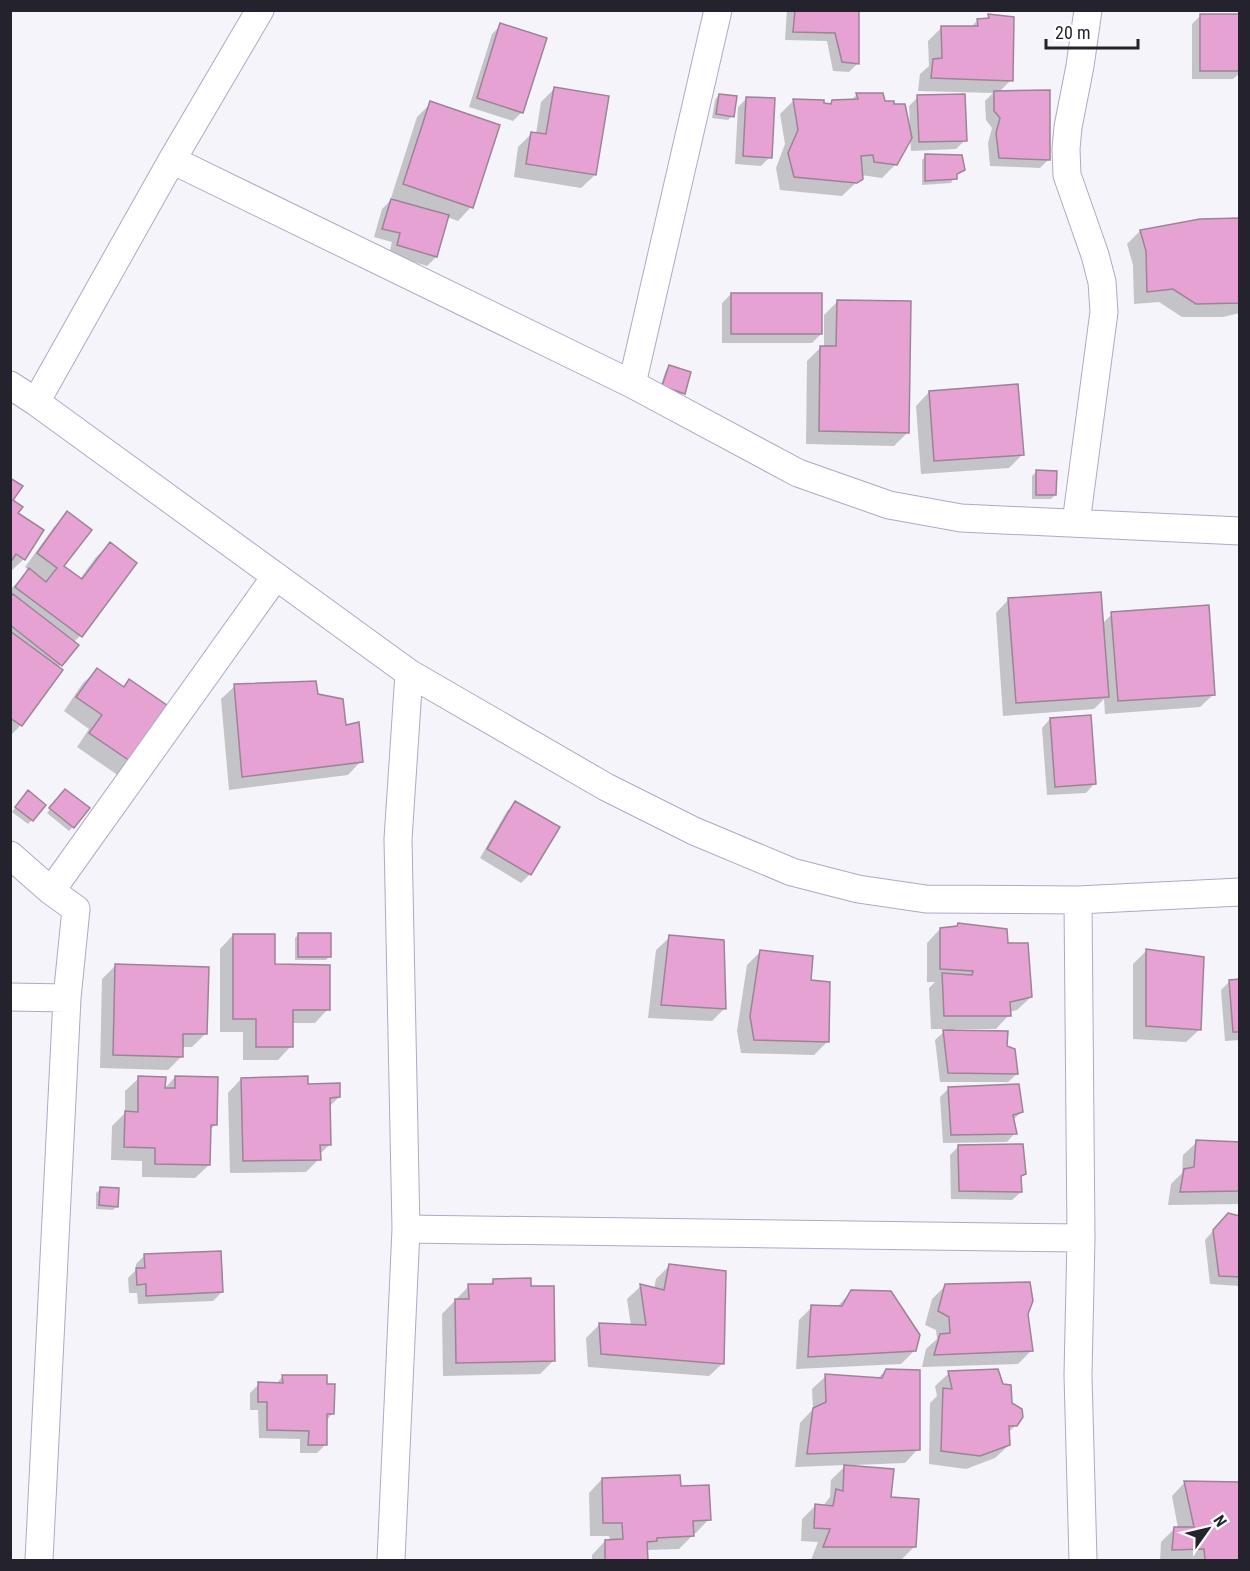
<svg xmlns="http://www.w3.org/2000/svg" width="1250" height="1571" viewBox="0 0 1250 1571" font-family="'Roboto Condensed',sans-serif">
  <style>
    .shadow { fill: #0003 }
    .building { fill: #e7a2d4; stroke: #9d8395; stroke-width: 1.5 }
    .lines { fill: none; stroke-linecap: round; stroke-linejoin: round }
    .street-casing { stroke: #adaac6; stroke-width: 29 }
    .street { stroke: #fff; stroke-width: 27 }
  </style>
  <rect width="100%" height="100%" fill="#f4f4fa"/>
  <!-- shadow -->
  <path class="shadow" d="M787 10H857L858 63 849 72 833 71 827 41 785 40Z
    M1201 15H1240V73L1233 79H1192V24Z
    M988 16 1012 18 1011 80 999 92 1049 159 1040 168 990 166 988 143 992 128 986 120 985 101 993 93 918 91 920 74 929 66 928 41 941 28H970L978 20H985Z
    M501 25 522 112 513 121 469 107 492 34Z
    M554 89 595 175 581 188 514 177 518 147 532 133 536 134 541 102Z
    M857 94 884 102 910 129 909 106 918 97 965 140 956 149 911 151 910 137 896 164 882 178 861 175V178L842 196 780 190 776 168 785 144 780 114 793 101 829 105 833 101H851Z
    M719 95 732 116 728 120 712 118 715 100Z
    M747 98 770 157 761 166 735 164 738 107Z
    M431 103 471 207 458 221 447 217 436 257 427 266 389 254 392 242 374 237 382 209 393 198H391L417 117Z
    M926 156 963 170 955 176 951 183 922 185V160Z
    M1240 219V313L1223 317H1182L1159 302 1134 304 1133 265 1127 244 1140 231 1200 220Z
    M731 294 821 334 812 343H722V303Z
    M838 301 907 433 894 446 806 444 807 361 821 347 824 348V315Z
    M670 366 683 393 679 397 659 390 666 370Z
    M929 392 1022 455 1009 468 921 474 916 406Z
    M1036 472 1055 495 1051 499H1032V476Z
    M10 480 11 501 16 514 24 559 10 572Z
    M68 513 62 566 80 579 96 557 110 544 80 636 73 643 58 668 61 670 21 725 10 736V590L29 570 25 567 54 527Z
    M1009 599 1102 624 1112 614 1214 694 1200 707 1105 714 1104 699 1094 709 1003 716 996 613Z
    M97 670 122 687 129 681 132 762 119 776 77 747 89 729 64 711 83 683Z
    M235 686 345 726 361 761 348 775 229 790 221 699Z
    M1050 719 1094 784 1086 793 1047 795 1042 728Z
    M61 795 73 827 69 831 47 813Z
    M24 796 32 820 28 824 12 812Z
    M516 803 530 874 521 883 480 858 507 811Z
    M940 929 1006 944 1031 997 1017 1010 1009 1012V1015L996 1029H954V1032L1005 1047 1017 1074 1008 1082H940L935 1040 947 1029H931L929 988 935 982H927V943Z
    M299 934 330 956 326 960H295V938Z
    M233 935 328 1009 315 1023H291V1046L278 1060H243V1032H220V949Z
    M670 937 725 1008 712 1021 648 1018 656 950Z
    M1146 951 1200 1029 1186 1042 1133 1039V964Z
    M760 952 828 1041 814 1055 741 1053 737 1031 747 965Z
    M116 965 205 1034 192 1047H181V1057L168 1070 100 1068 102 979Z
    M1230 981H1240V1040L1225 1041 1221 990Z
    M175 1077 215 1125 209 1131V1165L195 1178 142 1177V1161L111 1160 112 1126 125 1113V1091L139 1078 164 1089Z
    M241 1079 307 1085 339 1097 329 1107 330 1144 319 1155V1159L306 1172 230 1173 228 1093Z
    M949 1088 1021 1112 1013 1120 1015 1133 1007 1142 943 1143 940 1097Z
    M1197 1142 1240 1143V1204L1168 1205 1171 1184 1182 1173 1183 1155Z
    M959 1146 1025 1174 1019 1179 1021 1192 1012 1200 951 1199 950 1155Z
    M101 1189 117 1206 113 1210 96 1209V1193Z
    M1240 1217V1286L1210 1284 1205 1240 1219 1224Z
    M145 1255 222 1292 213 1301 138 1304 137 1293H129L128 1278 136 1270V1264Z
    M669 1266 723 1363 709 1376 588 1367 586 1338 600 1324 631 1326 627 1299 641 1286 654 1289 656 1279Z
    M494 1280 530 1288 554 1360 540 1374 443 1376 442 1314 469 1286 489 1285Z
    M946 1285 1027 1314 1031 1351 1018 1364 922 1367 926 1349 937 1339 936 1330 925 1325 932 1299Z
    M851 1292 915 1350 901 1364 796 1369 799 1320 812 1307 836 1308Z
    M886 1370 918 1449 905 1463 855 1465V1467L889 1499 915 1546 901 1560H811L818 1542 801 1541 802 1519 815 1506H823L830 1497 831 1480 846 1465 795 1467 800 1423 813 1409 812 1389 826 1376 877 1379Z
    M949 1373 1002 1386 1011 1404 1016 1425 1008 1433 1009 1445 995 1458 966 1469 929 1464 930 1403 937 1396 935 1386Z
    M283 1376 333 1413 326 1421V1444L317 1453H300V1439L259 1438 258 1410H250V1393L259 1384H276Z
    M602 1479 679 1488 709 1519 696 1533H692V1536L679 1549 646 1550 647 1560H592V1555L605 1541H610L609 1536H590L589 1493Z
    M1185 1482 1240 1484V1560H1160L1161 1542 1175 1528H1178L1172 1496Z"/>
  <!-- building -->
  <path class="building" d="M795 10H859V64L842 62 835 33 793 32Z
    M988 14 1014 17 1013 81 931 78 933 59 942 58 941 26H978L977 19 989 18Z
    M1200 14H1240V71H1200Z
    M500 23 547 38 523 113 477 98Z
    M554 87 609 96 596 175 526 164 531 132 546 134Z
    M1050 90V160L999 158 996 133 1000 118 994 111V91Z
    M856 93H883L885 101H894V104H905L912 138 897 165 874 162 873 155 861 156 863 179 857 183 794 177 788 153 798 130 793 99 824 100V103L831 104 832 100 858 99Z
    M719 94 737 96 734 117 716 114Z
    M965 94 967 141 919 142 917 95Z
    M746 97 775 98 772 158 743 156Z
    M430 101 500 125 473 208 403 184Z
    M925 154 962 155 965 170 957 174V179L925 181Z
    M391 199 449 215 437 257 397 245 400 233 382 229Z
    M1240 218V303L1196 304 1173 289 1147 292 1146 251 1140 230 1200 219Z
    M731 293H822V334H731Z
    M837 300 911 301 909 433 819 431 820 346H836Z
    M669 365 691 372 685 394 662 386Z
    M1018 384 1024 455 934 461 929 391Z
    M1036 470 1057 471 1056 495H1036Z
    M10 478 23 486 13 500 23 507 18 513 44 530 25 560 16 554 10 563Z
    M67 511 92 530 64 566 82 579 110 542 137 563 82 637 15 587 29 568 46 582 57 568 37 553Z
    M1101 592 1109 697 1016 703 1008 598Z
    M13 594 79 645 62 666 10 625V597Z
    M1209 605 1215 695 1118 701 1111 612Z
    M10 631 63 670 22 726 10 718Z
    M97 668 124 687 129 679 171 708 133 763 89 733 102 715 76 697Z
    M316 681 318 694 343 699 346 725 359 722 363 762 242 777 234 684Z
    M1091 715 1096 784 1055 787 1050 718Z
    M65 789 90 808 74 828 49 808Z
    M28 790 46 805 33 821 15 807Z
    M515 801 560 827 531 875 487 849Z
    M958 923 1007 929 1008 943H1028L1032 997 1010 1002 1011 1016H944L942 973 972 975 973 971 940 969V928L957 926Z
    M298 933H331V957H298Z
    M233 934H275V964L330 965V1010H293V1047H256V1019H233Z
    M669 935 724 940 726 1009 661 1005Z
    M1146 949 1204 957 1201 1030 1146 1026Z
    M760 950 813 956 811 980 830 982 829 1042 754 1040 750 1016Z
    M115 964 209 967 207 1034H183V1057L113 1055Z
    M1240 979V1032H1233L1229 980Z
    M943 1030 1008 1031 1007 1046 1015 1049 1018 1074 948 1073Z
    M138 1076 166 1077 165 1088H175V1076L218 1077 217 1125H211L210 1165 155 1164V1148L124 1147 125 1111 138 1112Z
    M308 1076V1084L340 1083V1097L330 1098 331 1145H320L321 1160 243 1161 241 1078Z
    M1019 1084 1023 1112 1013 1115 1017 1134 951 1135 948 1087Z
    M1196 1140 1240 1142V1191L1180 1192 1184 1169 1194 1167Z
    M1023 1144 1026 1174 1021 1176 1022 1192 959 1191 958 1145Z
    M100 1187 119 1188 118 1207 99 1205Z
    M1228 1213 1240 1216V1277L1219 1276 1213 1230Z
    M221 1251 223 1292 146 1296V1284L137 1285 136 1268H145L144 1254Z
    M669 1264 726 1271 724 1364 601 1354 599 1323 646 1325 640 1284 664 1290Z
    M531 1278V1286H554L555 1361 456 1363 455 1299H469L468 1284H493V1279Z
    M1030 1282 1033 1301 1028 1314 1033 1351 934 1355 940 1334 950 1333 949 1317 938 1311 945 1284Z
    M851 1290 891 1291 920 1335 916 1351 808 1357 811 1305 842 1306Z
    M886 1369 920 1370V1450L807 1454 813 1408 826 1402 825 1374 882 1378Z
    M998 1369 1003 1384 1011 1385 1012 1403 1022 1409 1023 1417 1017 1426H1009L1010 1445 980 1456 941 1451 943 1388 952 1389 948 1371Z
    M282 1375H327V1384H335L334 1414H327V1445H308L309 1431 267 1430V1402H258V1382L283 1383Z
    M844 1465 894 1469 891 1497 919 1499 916 1547H823L830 1529 814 1528 815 1504 833 1506 836 1489 843 1491Z
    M680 1475 681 1486 709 1485 711 1520 693 1521 694 1536 657 1538V1541L647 1542 648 1560H605V1540L623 1539 622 1523H603L602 1478Z
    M1184 1481 1240 1482V1560H1205L1204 1549 1172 1550 1174 1527H1194Z"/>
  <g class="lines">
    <defs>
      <path id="street" d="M172 160 632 384 718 10
        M632 384 798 473 889 505 961 518 1240 531
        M10 385 36 402 409 673 606 787 694 831 792 872 858 889 926 899 1078 900 1240 892
        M36 402 172 160 260 10
        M1076 523 1104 312 1102 282 1095 255 1067 175 1066 149 1068 127 1080 66 1088 10
        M10 855 51 891 76 909 67 998 39 1560
        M51 891 276 576
        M1078 900 1081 1238 1078 1375 1083 1560
        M10 997 67 998
        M406 1229 1081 1238
        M391 1560 406 1229 398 839 409 673"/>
    </defs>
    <!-- street casing -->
    <use href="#street" class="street-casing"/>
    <!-- street -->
    <use href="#street" class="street"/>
  </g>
  <!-- border -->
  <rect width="1250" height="1571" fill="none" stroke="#24222d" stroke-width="24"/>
  <!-- north arrow -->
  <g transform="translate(1208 1529) rotate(56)" stroke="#ffffff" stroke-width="4.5" paint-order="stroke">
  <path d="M0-4.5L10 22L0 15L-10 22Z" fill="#24222d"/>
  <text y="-9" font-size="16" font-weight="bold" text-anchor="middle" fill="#24222d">N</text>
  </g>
  <!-- scale -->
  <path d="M1046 39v9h92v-9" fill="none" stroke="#24222d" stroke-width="3"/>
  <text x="1055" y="39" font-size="18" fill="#24222d" stroke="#ffffff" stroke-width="4.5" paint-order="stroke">20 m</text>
</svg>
